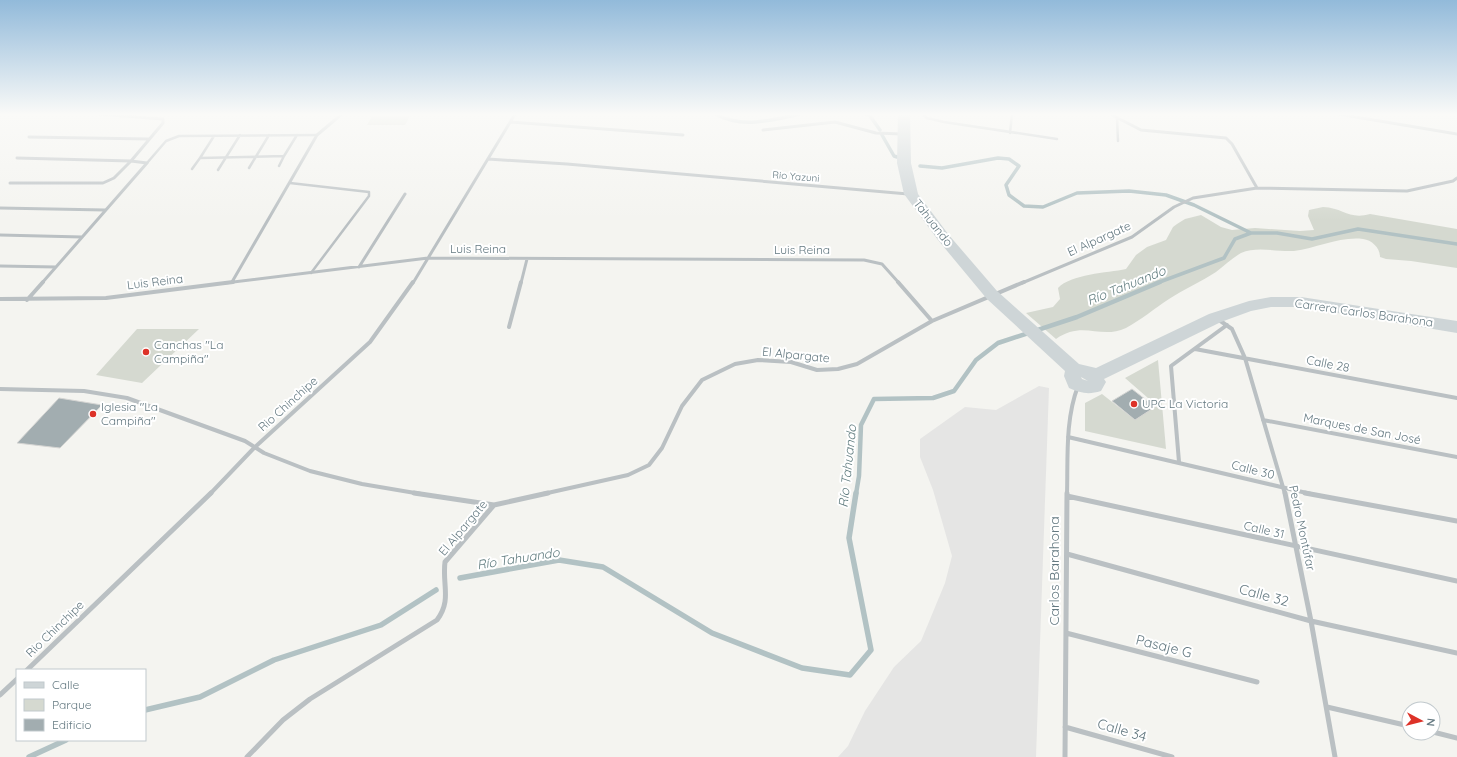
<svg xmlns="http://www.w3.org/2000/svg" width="1457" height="757" viewBox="0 0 1457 757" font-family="Quicksand,sans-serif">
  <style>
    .built { fill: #e5e5e4 }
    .green { fill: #d5d9d0 }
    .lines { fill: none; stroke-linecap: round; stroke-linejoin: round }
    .stream-far2 { stroke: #b2c2c4; stroke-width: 3.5 }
    .stream-far1 { stroke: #b2c2c4; stroke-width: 4.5 }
    .stream { stroke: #b2c2c4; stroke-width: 5.5 }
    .building { fill: #a2adb0; stroke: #d5d5d3 }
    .lane { stroke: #bac0c3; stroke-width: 2.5 }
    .street-far2 { stroke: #bac0c3; stroke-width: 3 }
    .street-far1 { stroke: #bac0c3; stroke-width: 4 }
    .street { stroke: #bac0c3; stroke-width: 5 }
    .secondary { fill: #ced5d7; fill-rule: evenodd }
    .poi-dot { fill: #dd3228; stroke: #fff; stroke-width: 1.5 }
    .labels { text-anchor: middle; stroke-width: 4; stroke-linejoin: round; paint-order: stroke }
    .far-street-label { font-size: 10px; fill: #647981; stroke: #fff }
    .street-label { font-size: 12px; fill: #647981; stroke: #fff }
    .poi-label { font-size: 12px; fill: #647981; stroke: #fff; text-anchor: start }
    .water-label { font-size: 13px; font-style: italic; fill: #5f7b7e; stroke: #fff }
    .near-street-label { font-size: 14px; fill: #647981; stroke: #fff }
  </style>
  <rect width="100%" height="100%" fill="#f4f4f0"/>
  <!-- built -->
  <path class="built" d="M1039 386 1049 388 1036 757H838L848 746 865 711 894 667 921 641 945 583 952 556 933 490 920 457V439L965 407 996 410Z"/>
  <!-- green -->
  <path class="green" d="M372 116H410L405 125H367Z
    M1323 207C1344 208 1349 220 1370 214L1457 229V268L1411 261 1386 259 1380 257C1380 248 1372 240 1363 239 1341 236 1317 248 1294 251 1277 252 1257 246 1241 253 1232 258 1224 266 1216 272 1201 282 1184 289 1169 299 1155 308 1141 320 1126 328 1100 340 1083 320 1056 339L1026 313 1053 307 1060 299 1058 288C1071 274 1107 273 1126 269L1136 255 1147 247 1166 240 1173 227 1177 224 1185 219 1201 215 1221 227 1232 230 1255 228 1300 231 1314 230 1308 216 1309 210Z
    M137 329H199L142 383 96 375Z
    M1158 360 1166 449 1085 431V403L1102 394 1135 420 1156 405 1125 378Z"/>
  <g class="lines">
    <!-- stream-far2 -->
    <path class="stream-far2" d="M715 114C743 129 771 120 800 114
      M866 114 870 116 880 130
      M882 135 894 156 897 157
      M920 166 942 168 998 158 1009 159 1019 166 1006 185 1009 195 1024 206 1043 207 1077 193 1129 191 1166 195 1194 205 1251 233
      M1157 283 1224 258 1235 239 1251 233H1277L1312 239 1358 229 1457 244"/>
    <!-- stream-far1 -->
    <path class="stream-far1" d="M856 494 859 476 861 425 874 399 933 398 954 391 976 360 998 343 1077 317 1160 282"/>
    <!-- stream -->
    <path class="stream" d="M460 578 559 560 603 567 712 633 802 668 850 675 871 650 849 538 856 493
      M145 710 200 697 274 660 381 625 436 590
      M29 757 66 740"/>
  </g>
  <!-- building -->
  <path class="building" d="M1132 389 1155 407 1135 420 1112 401Z
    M59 398 102 405 60 448 17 443Z"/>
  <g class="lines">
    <!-- lane -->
    <path class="lane" d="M922 114 927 118 944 122 1057 139
      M1117 118 1118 141
      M1010 133 1012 114
      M214 136 200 158 284 156 297 135
      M147 163 166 141 179 136 317 135
      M279 166 284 156
      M249 168 269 135
      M192 169 200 158
      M218 170 240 135
      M290 183 369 192V196L311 273"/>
    <!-- street-far2 -->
    <path class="street-far2" d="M98 114 163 119V123L131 161 147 163
      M1110 114 1141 130 1226 138 1232 144 1257 188
      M1338 114 1457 134
      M511 122 683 135
      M763 130 835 122 876 133 902 134
      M29 137 149 139
      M488 159 567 164 908 194
      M10 183H103L114 178 131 161 17 158
      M0 208 105 210
      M0 235 82 237
      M0 266 56 267
      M359 267 405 194
      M232 282 317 135 342 114
      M42 283 147 163
      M225 283 428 258 864 260 882 264 899 283
      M413 283 515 114
      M521 283 527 259
      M1022 283 1132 237 1174 207 1193 198 1257 188 1407 191 1453 181 1457 178"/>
    <!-- street-far1 -->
    <path class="street-far1" d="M898 282 932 321
      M0 299 106 298 233 282
      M27 300 43 282
      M1219 320 1232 329 1245 358 1285 494
      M509 327 521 282
      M1195 349 1457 398
      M0 389 84 391 127 398 245 441 264 453 310 471 362 484 421 494
      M1263 420 1457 457
      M1068 437 1311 494
      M1179 462 1171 366 1227 325
      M210 494 254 448 370 342 413 282
      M543 494 628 475 649 465 662 448 682 406 702 380 735 364 758 360 791 362 817 370 838 369 857 364 932 321 1024 282
      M1067 494C1068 458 1065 420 1078 386"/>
    <!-- street -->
    <path class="street" d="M414 493 494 505
      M1285 493 1311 621 1335 757
      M1305 493 1457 521
      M1067 496 1457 581
      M1067 554 1311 621 1457 653
      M1066 633 1257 682
      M27 670 211 493
      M0 695 17 679
      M1327 707 1409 726
      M1065 727 1172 757
      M1433 732 1457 738
      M247 757 283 720 310 699 437 620C452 600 442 585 445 562L494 505 548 493
      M1065 757 1067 493"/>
    <!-- secondary -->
    <path class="secondary" d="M898 114H910L911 163 918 194 948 234 997 291 1079 364 1096 368 1209 314 1249 301 1271 297H1301L1457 321V333L1301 307H1271L1251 311 1221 322 1104 379 1106 382 1101 391C1088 395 1081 393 1069 388L1064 376 1065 371 987 299 938 240 904 194 897 163ZM1081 377 1088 381 1082 379Z"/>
  </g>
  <!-- sky -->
  <linearGradient id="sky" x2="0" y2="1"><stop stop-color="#92bada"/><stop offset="0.52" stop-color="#fafaf8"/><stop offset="1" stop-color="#fafaf8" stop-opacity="0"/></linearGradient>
  <rect width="1457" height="220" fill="url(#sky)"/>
  <!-- markers -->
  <g class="poi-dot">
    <circle cx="146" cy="352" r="4"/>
    <circle cx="1134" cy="404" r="4"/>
    <circle cx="93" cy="414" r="4"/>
  </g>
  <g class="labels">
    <!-- far-street labels -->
    <g class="far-street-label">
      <text transform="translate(796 176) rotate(5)" y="4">Rio Yazuni</text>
    </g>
    <!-- street labels -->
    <g class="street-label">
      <text transform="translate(933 223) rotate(52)" y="4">Tahuando</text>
      <text transform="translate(1099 239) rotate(-24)" y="4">El Alpargate</text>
      <text x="478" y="253">Luis Reina</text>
      <text x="802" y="254">Luis Reina</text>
      <text transform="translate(155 282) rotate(-7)" y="4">Luis Reina</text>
      <text transform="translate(1364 313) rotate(8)" y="4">Carrera Carlos Barahona</text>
      <text transform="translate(796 355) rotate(6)" y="4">El Alpargate</text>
      <text transform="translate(1328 364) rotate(11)" y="4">Calle 28</text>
      <text transform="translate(288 404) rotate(-42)" y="4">Rio Chinchipe</text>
      <text transform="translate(1362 429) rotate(11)" y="4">Marques de San José</text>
      <text transform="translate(1253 470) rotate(14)" y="4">Calle 30</text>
      <text transform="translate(463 528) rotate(-50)" y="4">El Alpargate</text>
      <text transform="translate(1302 528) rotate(78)" y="4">Pedro Montúfar</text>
      <text transform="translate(1264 530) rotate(13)" y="4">Calle 31</text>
      <text transform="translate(55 629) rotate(-44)" y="4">Rio Chinchipe</text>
    </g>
    <!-- poi labels -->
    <g class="poi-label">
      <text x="154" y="349">Canchas "La<tspan x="154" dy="14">Campiña"</tspan></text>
      <text x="1142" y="408">UPC La Victoria</text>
      <text x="101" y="411">Iglesia "La<tspan x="101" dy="14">Campiña"</tspan></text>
    </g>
    <!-- water labels -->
    <g class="water-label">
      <text transform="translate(1126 285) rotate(-22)" y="5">Río Tahuando</text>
      <text transform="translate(847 466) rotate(-84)" y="5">Río Tahuando</text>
      <text transform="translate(518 558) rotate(-9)" y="5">Río Tahuando</text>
    </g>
    <!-- near-street labels -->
    <g class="near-street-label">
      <text transform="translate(1054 571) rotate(-90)" y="5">Carlos Barahona</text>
      <text transform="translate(1264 595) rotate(15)" y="5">Calle 32</text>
      <text transform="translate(1164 646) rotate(14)" y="5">Pasaje G</text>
      <text transform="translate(1122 730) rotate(16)" y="5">Calle 34</text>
    </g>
  </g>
  <!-- legend -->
  <rect x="16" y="669" width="130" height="72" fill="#ffffff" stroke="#c1c9cd"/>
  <rect x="24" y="682" width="20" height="6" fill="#ced5d7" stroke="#c1c9cd"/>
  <text x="52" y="689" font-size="12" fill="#647981">Calle</text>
  <rect x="24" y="699" width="20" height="12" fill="#d5d9d0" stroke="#c1c9cd"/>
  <text x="52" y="709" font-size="12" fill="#647981">Parque</text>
  <rect x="24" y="719" width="20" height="12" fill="#a2adb0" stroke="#c1c9cd"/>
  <text x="52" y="729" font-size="12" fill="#647981">Edificio</text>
  <!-- north arrow -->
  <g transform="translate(1421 721) rotate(97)"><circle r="19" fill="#ffffff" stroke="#c1c9cd"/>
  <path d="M0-3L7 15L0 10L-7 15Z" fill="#dd3228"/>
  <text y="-6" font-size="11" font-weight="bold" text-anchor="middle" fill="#647981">N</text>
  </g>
</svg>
